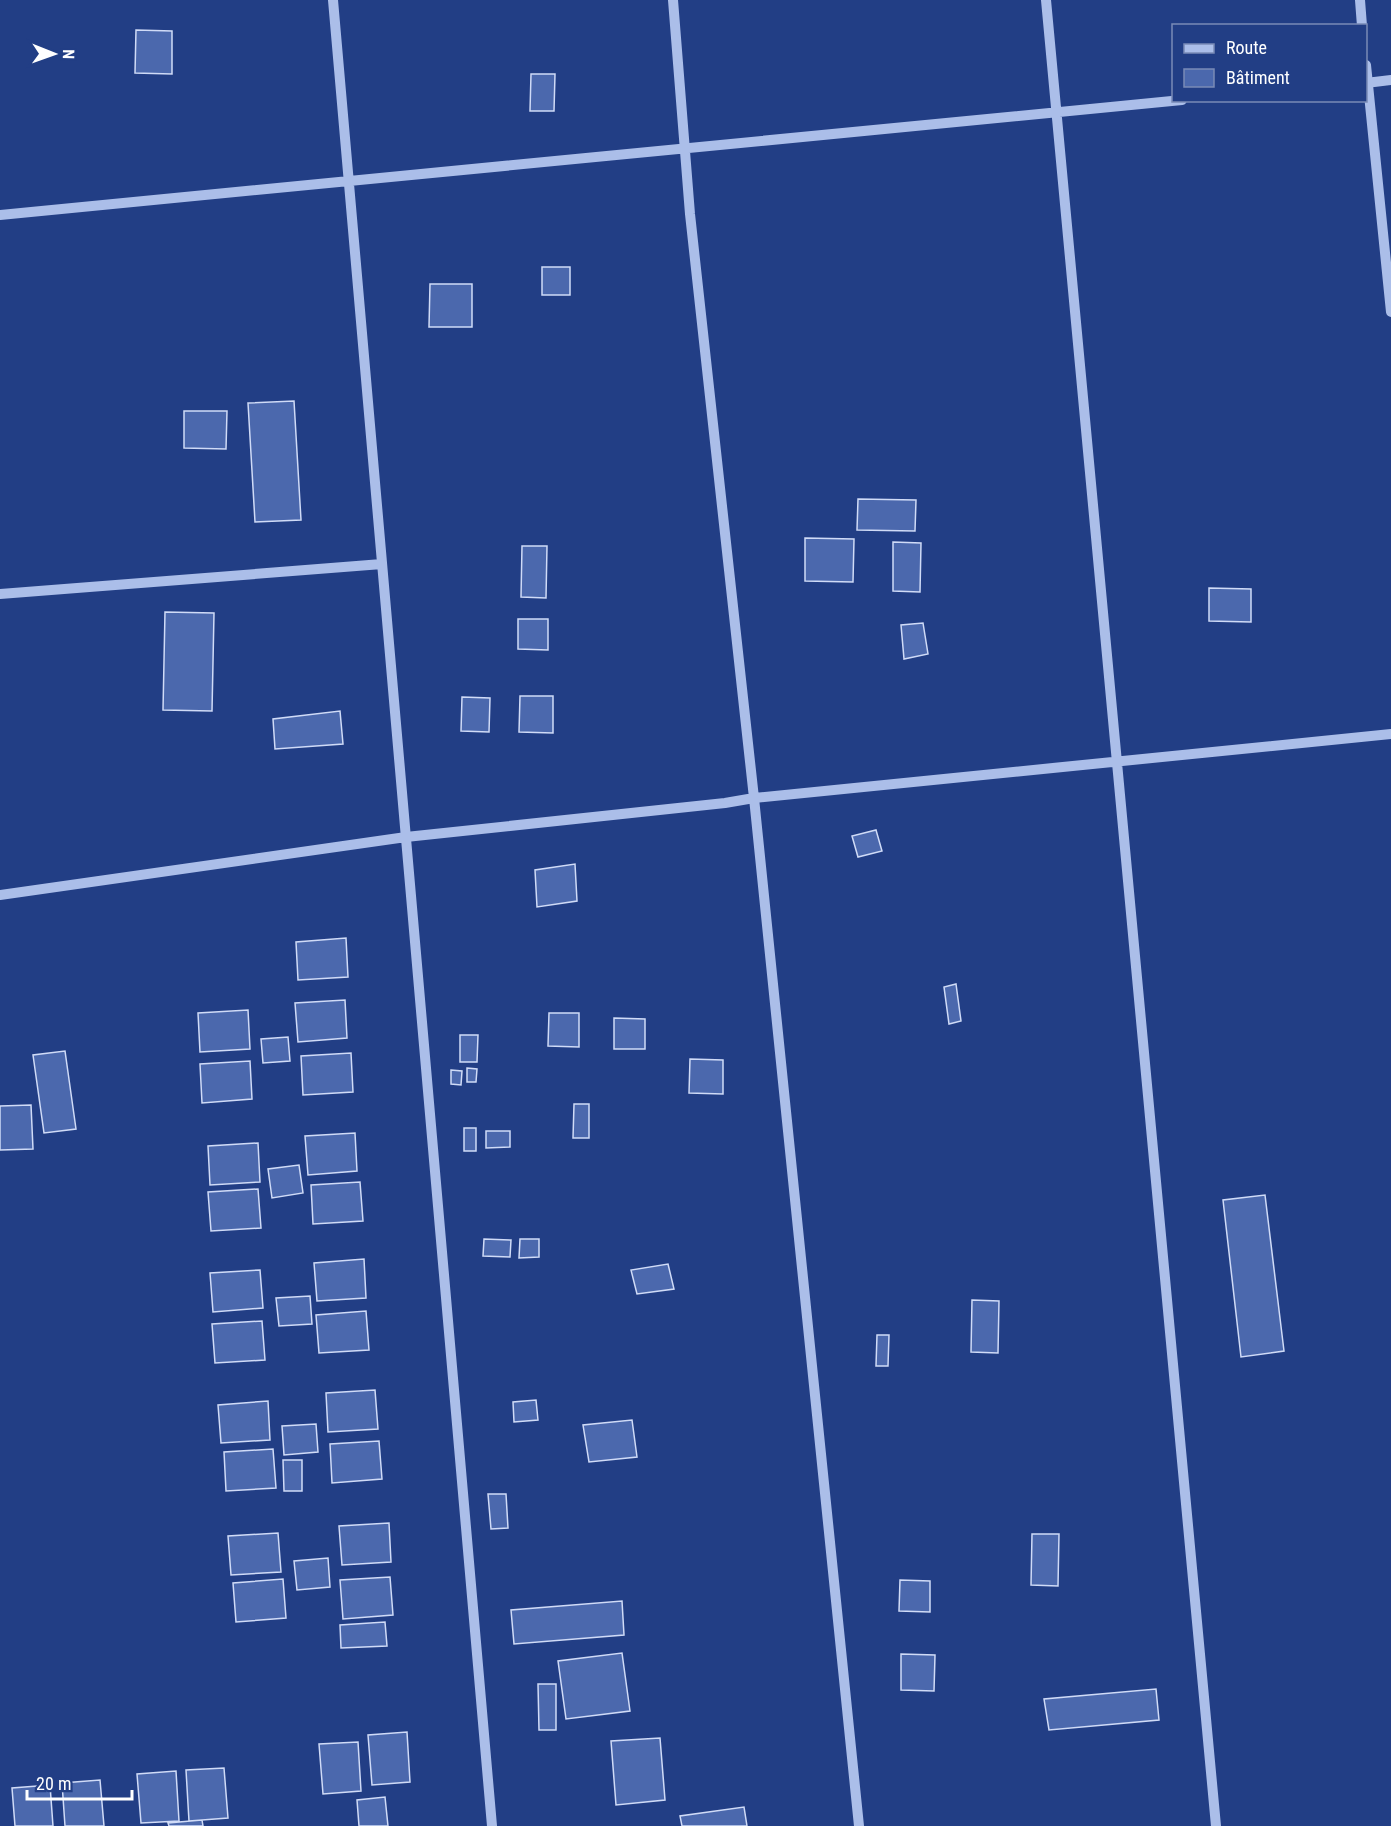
<svg xmlns="http://www.w3.org/2000/svg" width="1391" height="1826" viewBox="0 0 1391 1826" font-family="'Roboto Condensed',sans-serif">
  <style>
    .building { fill: #4b68ad; stroke: #d0dbf7; stroke-width: 1.5 }
    .lines { fill: none; stroke-linecap: round; stroke-linejoin: round }
    .minor { stroke: #abbee9; stroke-width: 10 }
  </style>
  <rect width="100%" height="100%" fill="#223e85"/>
  <!-- building -->
  <path class="building" d="M136 30 172 31V74L135 73Z
    M531 74H555L554 111H530Z
    M542 267H570V295H542Z
    M430 284H472V327H429Z
    M294 401 301 520 255 522 248 403Z
    M184 411H227L226 449 184 448Z
    M858 499 916 500 915 531 857 530Z
    M805 538 854 539 853 582 805 581Z
    M893 542 921 543 920 592 893 591Z
    M522 546H547L546 598 521 597Z
    M1209 588 1251 589V622L1209 621Z
    M165 612 214 613 212 711 163 710Z
    M518 619H548V650L518 649Z
    M923 623 928 654 904 659 901 625Z
    M520 696H553V733L519 732Z
    M462 697 490 698 489 732 461 731Z
    M340 711 343 744 275 749 273 719Z
    M876 830 882 851 858 857 852 836Z
    M575 864 577 901 537 907 535 870Z
    M346 938 348 977 298 980 296 942Z
    M956 984 961 1021 949 1024 944 987Z
    M345 1000 347 1038 298 1042 295 1003Z
    M248 1010 250 1049 200 1052 198 1013Z
    M549 1013H579V1047L548 1046Z
    M614 1018 645 1019V1049H614Z
    M460 1035H478L477 1062H460Z
    M288 1037 290 1061 263 1063 261 1039Z
    M65 1051 76 1129 44 1133 33 1055Z
    M351 1053 353 1092 303 1095 301 1056Z
    M690 1059 723 1060V1094L689 1093Z
    M250 1061 252 1099 202 1103 200 1064Z
    M467 1068 477 1069 476 1082H467Z
    M451 1070 462 1071 461 1085 451 1084Z
    M574 1104H589V1138H573Z
    M31 1105 33 1149 0 1150V1106Z
    M464 1128H476V1151H464Z
    M486 1131H510V1147L486 1148Z
    M355 1133 357 1171 308 1175 305 1136Z
    M258 1143 260 1182 210 1185 208 1146Z
    M299 1165 303 1193 272 1198 268 1169Z
    M360 1182 363 1221 313 1224 311 1185Z
    M258 1189 261 1228 211 1231 208 1192Z
    M1265 1195 1284 1351 1241 1357 1223 1200Z
    M484 1239 511 1240 510 1257 483 1256Z
    M520 1239H539V1257L519 1258Z
    M364 1259 366 1298 317 1301 314 1263Z
    M668 1264 674 1289 637 1294 631 1270Z
    M260 1270 263 1308 213 1312 210 1273Z
    M310 1296 312 1324 279 1326 276 1298Z
    M972 1300 999 1301 998 1353 971 1352Z
    M366 1311 369 1350 319 1353 316 1315Z
    M262 1321 265 1360 215 1363 212 1324Z
    M877 1335H889L888 1366H876Z
    M375 1390 378 1429 328 1432 326 1393Z
    M536 1400 538 1420 514 1422 513 1402Z
    M268 1401 270 1440 221 1443 218 1405Z
    M632 1420 637 1457 589 1462 583 1425Z
    M316 1424 318 1452 284 1455 282 1426Z
    M379 1441 382 1479 332 1483 330 1444Z
    M273 1449 276 1488 226 1491 224 1452Z
    M283 1460H302V1491H284Z
    M488 1494H506L508 1528 491 1529Z
    M389 1523 391 1562 342 1565 339 1526Z
    M278 1533 281 1572 231 1575 228 1536Z
    M1032 1534H1059L1058 1586 1031 1585Z
    M328 1558 330 1587 297 1590 294 1561Z
    M390 1577 393 1615 343 1619 340 1580Z
    M283 1579 286 1618 236 1622 233 1583Z
    M900 1580 930 1581V1612L899 1611Z
    M622 1601 624 1635 514 1644 511 1610Z
    M385 1622 387 1646 341 1648 340 1625Z
    M622 1653 630 1711 566 1719 558 1661Z
    M901 1654 935 1655 934 1691 901 1690Z
    M538 1684H556V1730H539Z
    M1156 1689 1159 1720 1049 1730 1044 1699Z
    M407 1732 410 1782 372 1785 368 1735Z
    M660 1738 665 1800 616 1805 611 1741Z
    M358 1742 361 1791 323 1794 319 1744Z
    M224 1768 228 1818 189 1821 186 1770Z
    M176 1771 179 1821 141 1823 137 1774Z
    M100 1780 104 1826H65L62 1783Z
    M50 1785 53 1826H15L12 1788Z
    M385 1797 388 1826H359L357 1800Z
    M744 1807 747 1826H682L680 1816Z
    M202 1820 203 1826H169L168 1823Z"/>
  <g class="lines">
    <!-- minor -->
    <path class="minor" d="M333 0 492 1826
      M673 0 690 214 754 798 859 1826
      M1046 0 1216 1826
      M1360 0 1362 26
      M1366 65 1391 312
      M1366 83 1391 80
      M0 215 1182 100
      M0 594 382 564
      M0 895 406 837 725 803 754 798 1391 734"/>
  </g>
  <!-- legend -->
  <rect x="1172" y="24" width="195" height="78" fill="#223e85" stroke="#7a8bb6" stroke-width="1.5"/>
  <rect x="1184" y="44" width="30" height="9" fill="#abbee9" stroke="#7a8bb6" stroke-width="1.5"/>
  <text x="1226" y="54" font-size="18" fill="#ffffff">Route</text>
  <rect x="1184" y="69" width="30" height="18" fill="#4b68ad" stroke="#7a8bb6" stroke-width="1.5"/>
  <text x="1226" y="84" font-size="18" fill="#ffffff">Bâtiment</text>
  <!-- north arrow -->
  <g transform="translate(54 54) rotate(91)" stroke="#223e85" stroke-width="4.5" paint-order="stroke">
  <path d="M0-4.5L10 22L0 15L-10 22Z" fill="#ffffff"/>
  <text y="-9" font-size="16" font-weight="bold" text-anchor="middle" fill="#ffffff">N</text>
  </g>
  <!-- scale -->
  <path d="M27 1790v9h105v-9" fill="none" stroke="#ffffff" stroke-width="3"/>
  <text x="36" y="1790" font-size="18" fill="#ffffff" stroke="#223e85" stroke-width="4.5" paint-order="stroke">20 m</text>
</svg>
